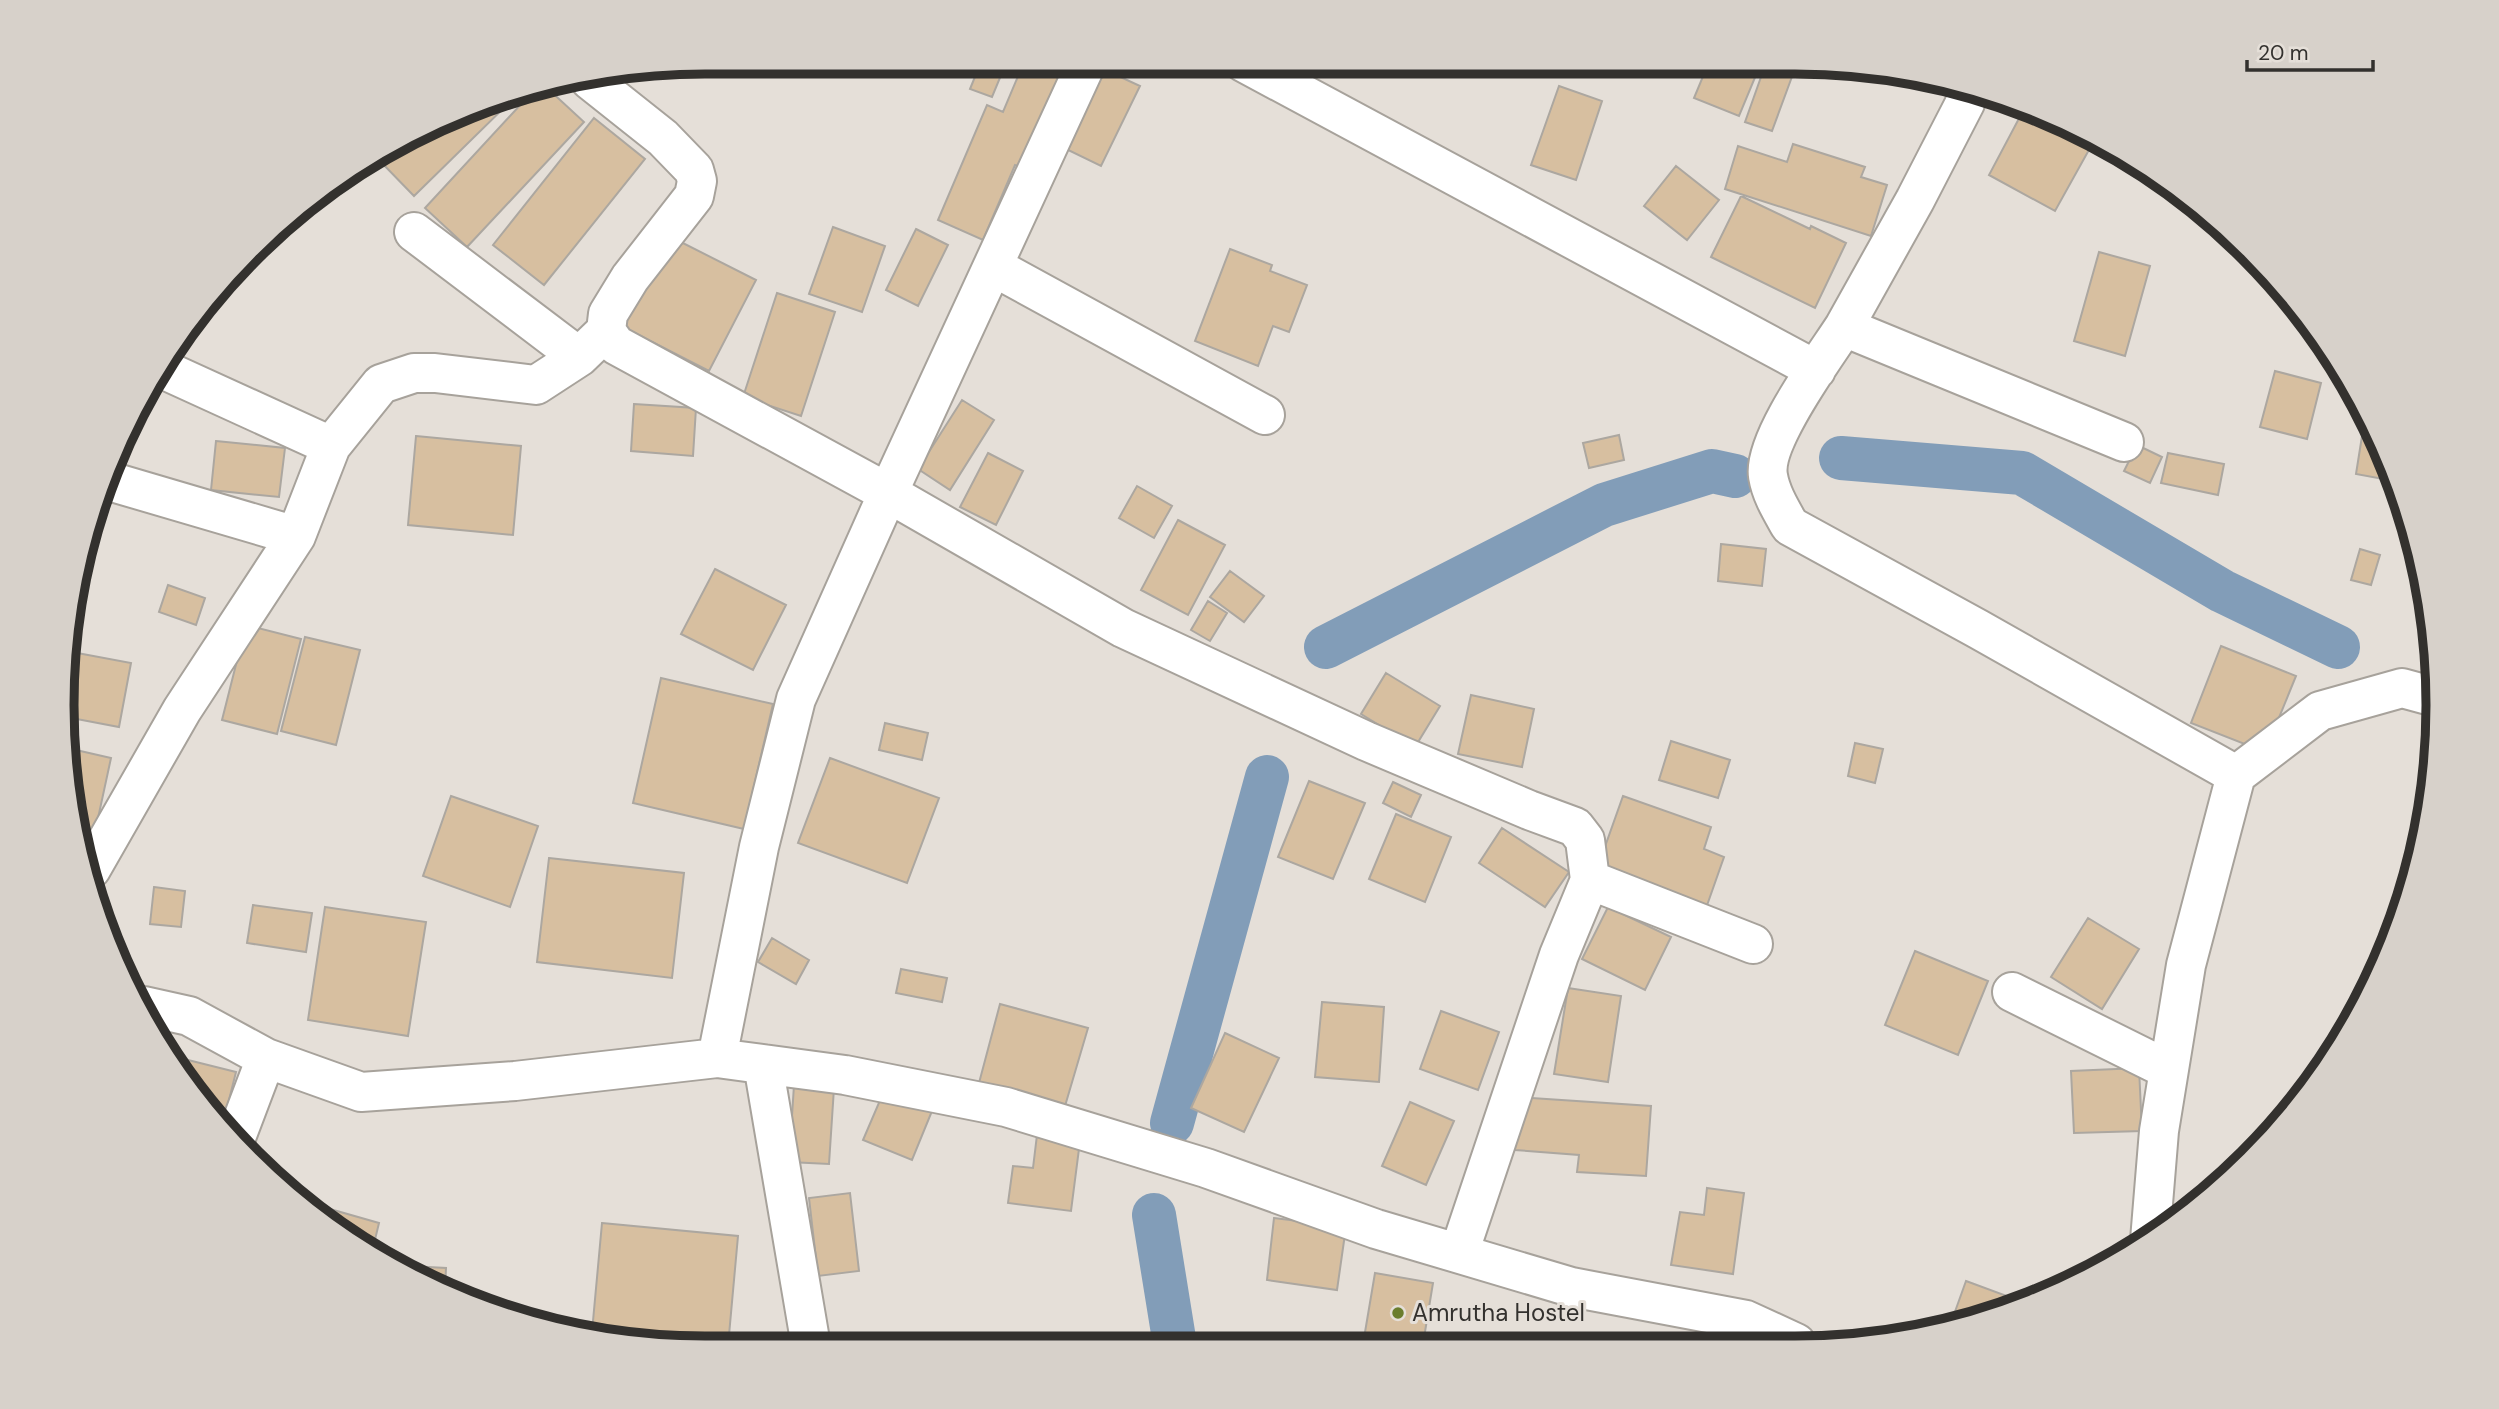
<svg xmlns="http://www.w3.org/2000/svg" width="2499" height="1409" viewBox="0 0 2499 1409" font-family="'DM Sans',sans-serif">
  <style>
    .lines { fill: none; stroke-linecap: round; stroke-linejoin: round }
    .canal { stroke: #829db8; stroke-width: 44 }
    .building { fill: #d7bfa0; stroke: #aca7a0; stroke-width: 2 }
    .minor-casing { stroke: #a7a29b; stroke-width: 42 }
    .minor { stroke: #fff; stroke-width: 38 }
    .poi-dot { fill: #6a7d2d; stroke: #e5dfd8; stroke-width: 2.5 }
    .labels { text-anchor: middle; stroke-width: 6; stroke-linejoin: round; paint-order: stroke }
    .poi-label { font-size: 24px; fill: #33312e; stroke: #e5dfd8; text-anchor: start }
    .rim { fill: none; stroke: #33312e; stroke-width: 9 }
  </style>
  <rect width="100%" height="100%" fill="#e5dfd8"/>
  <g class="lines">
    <!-- canal -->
    <path class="canal" d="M1841 458 2022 473 2222 591 2338 647
      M1326 647 1604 505 1712 471 1735 476
      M1172 1123 1267 777
      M1154 1215 1175 1345"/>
  </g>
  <!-- building -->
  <path class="building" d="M981 62H988L1004 68 992 97 970 89Z
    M1024 62H1071L1025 169 1015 165 983 240 938 220 987 105 1003 112Z
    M1709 62 1761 63 1739 116 1694 98Z
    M1766 63H1797L1772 131 1745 122Z
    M1101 68 1140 86 1101 166 1062 147Z
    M1559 86 1602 101 1576 180 1531 165Z
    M546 87 584 122 467 247 425 208 535 89Z
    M521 91 414 196 378 159 498 95Z
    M2024 109 2095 139 2055 211 1989 175Z
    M594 118 645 159 544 285 493 245Z
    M1793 144 1865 167 1861 177 1887 185 1871 236 1725 189 1738 146 1787 162Z
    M1676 166 1719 200 1687 240 1644 206Z
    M1741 196 1810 229 1811 226 1846 243 1815 308 1711 257Z
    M833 227 885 246 862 312 809 294Z
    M916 229 948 245 918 306 886 290Z
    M667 235 756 280 709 371 619 325Z
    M1230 249 1272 265 1270 271 1307 285 1289 332 1273 326 1258 366 1195 341Z
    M2099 252 2150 266 2125 356 2074 341Z
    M777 293 835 312 801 416 743 397Z
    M2275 371 2321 383 2307 439 2260 427Z
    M962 400 994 420 950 490 918 469Z
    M634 404 696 408 693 456 631 451Z
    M2366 411 2372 420 2394 481 2356 474Z
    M1619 435 1624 460 1589 468 1583 443Z
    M416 436 521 446 513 535 408 525Z
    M216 441 285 448 279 497 211 490Z
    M2137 445 2162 457 2150 483 2124 471Z
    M988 453 1023 471 996 525 960 507Z
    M2168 453 2224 464 2218 495 2161 483Z
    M1137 486 1172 506 1154 538 1119 518Z
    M1178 520 1225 545 1188 615 1141 590Z
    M1721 544 1766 549 1762 586 1718 581Z
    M2360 549 2380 555 2371 585 2351 580Z
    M715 569 786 605 753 670 681 634Z
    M1230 571 1264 596 1244 622 1210 597Z
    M168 585 205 598 196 625 159 612Z
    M1208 601 1227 613 1210 641 1191 630Z
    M246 625 301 639 277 734 222 720Z
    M305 637 360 650 336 745 281 731Z
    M2221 646 2296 676 2265 752 2191 723Z
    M72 652 131 663 119 727 66 717Z
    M1386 673 1440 706 1415 747 1361 714Z
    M661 678 773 704 744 829 633 803Z
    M1471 695 1534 709 1522 767 1458 754Z
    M885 723 928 733 922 760 879 750Z
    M1671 741 1730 760 1718 798 1659 780Z
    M1855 743 1883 749 1875 783 1848 776Z
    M63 747 111 758 92 846 85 844Z
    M830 758 939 798 907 883 798 843Z
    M1309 781 1365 803 1333 879 1278 857Z
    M1393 782 1421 795 1411 817 1383 803Z
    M451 796 538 826 510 907 423 876Z
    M1623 796 1711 827 1704 849 1724 857 1705 911 1596 872Z
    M1396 814 1451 837 1425 902 1369 879Z
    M1502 828 1569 872 1545 907 1479 863Z
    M549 858 684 873 672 978 537 962Z
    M154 887 185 891 181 927 150 924Z
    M253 905 312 913 306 952 247 943Z
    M325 907 426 922 408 1036 308 1020Z
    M1608 907 1671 937 1645 990 1582 959Z
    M2088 918 2139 949 2102 1009 2051 977Z
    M772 938 809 960 796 984 758 962Z
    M1915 951 1988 981 1958 1055 1885 1025Z
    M901 969 947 978 942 1002 896 993Z
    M1568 988 1621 996 1608 1082 1554 1074Z
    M1322 1002 1384 1007 1379 1082 1315 1077Z
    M1000 1004 1088 1028 1065 1106 979 1083Z
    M1441 1011 1499 1032 1478 1090 1420 1069Z
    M1225 1033 1279 1058 1244 1132 1191 1108Z
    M176 1057 236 1072 224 1120 214 1118Z
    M2139 1068 2142 1131 2074 1133 2071 1071Z
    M794 1085 834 1088 829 1164 789 1162Z
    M884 1091 932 1111 912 1160 863 1140Z
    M1518 1097 1651 1106 1646 1176 1577 1172 1579 1155 1515 1150Z
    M1410 1102 1454 1121 1426 1185 1382 1166Z
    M1037 1135 1080 1141 1071 1211 1008 1203 1013 1166 1033 1168Z
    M1707 1188 1744 1193 1733 1274 1671 1265 1680 1212 1704 1215Z
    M850 1193 859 1271 818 1276 809 1198Z
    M330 1209 379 1223 372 1252 328 1216Z
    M1274 1218 1346 1227 1337 1290 1267 1280Z
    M602 1223 738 1236 728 1346H663L592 1332Z
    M390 1265 446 1268 445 1290Z
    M1375 1273 1433 1283 1423 1344H1363Z
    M1966 1281 2015 1299 2012 1308 2002 1313 1961 1323 1952 1320Z"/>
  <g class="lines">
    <defs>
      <path id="minor" d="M1243 62 1816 370
        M590 80 663 138 694 170 697 181 694 196 630 278 608 314 606 331 616 345 888 493 1123 628 1366 741 1529 810 1575 827 1585 840 1590 880 1559 955 1459 1253
        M414 232 579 357
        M994 267 1265 415
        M1844 327 1915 200 1965 103 1970 87
        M160 368 331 446
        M2124 442 1844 327C1824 358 1762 441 1768 476 1771 494 1781 510 1790 526L1978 629 2236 775 2186 965 2159 1131 2150 1240
        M109 481 296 536
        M2236 775 2320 711 2402 688 2435 697
        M91 869 182 710 296 536 331 446 381 384 414 373H435L536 385 579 357 606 331
        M1590 880 1753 944
        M2012 992 2169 1070
        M144 1006 189 1016 266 1058 361 1092 515 1081 717 1058 845 1075 1006 1107 1206 1168 1376 1229 1571 1287 1746 1320 1796 1343
        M717 1058 759 847 796 699 888 493 1087 62
        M763 1064 811 1346
        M235 1140 266 1058"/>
    </defs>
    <!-- minor casing -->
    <use href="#minor" class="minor-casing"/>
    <!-- minor -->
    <use href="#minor" class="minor"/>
  </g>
  <!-- markers -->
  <circle class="poi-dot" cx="1398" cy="1313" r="7"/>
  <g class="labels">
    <!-- poi labels -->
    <g class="poi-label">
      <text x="1412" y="1321">Amrutha Hostel</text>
    </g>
  </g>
  <!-- crop -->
  <path d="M0 0H2499V1409H0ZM705 74H1795A631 631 0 0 1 2426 705V705A631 631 0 0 1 1795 1336H705A631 631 0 0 1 74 705V705A631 631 0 0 1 705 74Z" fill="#d7d1ca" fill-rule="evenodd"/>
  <path class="rim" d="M705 74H1795A631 631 0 0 1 2426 705V705A631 631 0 0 1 1795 1336H705A631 631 0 0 1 74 705V705A631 631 0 0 1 705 74Z"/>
  <!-- scale -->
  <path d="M2247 60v10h126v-10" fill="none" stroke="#33312e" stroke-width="3.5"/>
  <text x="2258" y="60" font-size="21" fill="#33312e" stroke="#e5dfd8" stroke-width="5" paint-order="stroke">20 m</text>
</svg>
